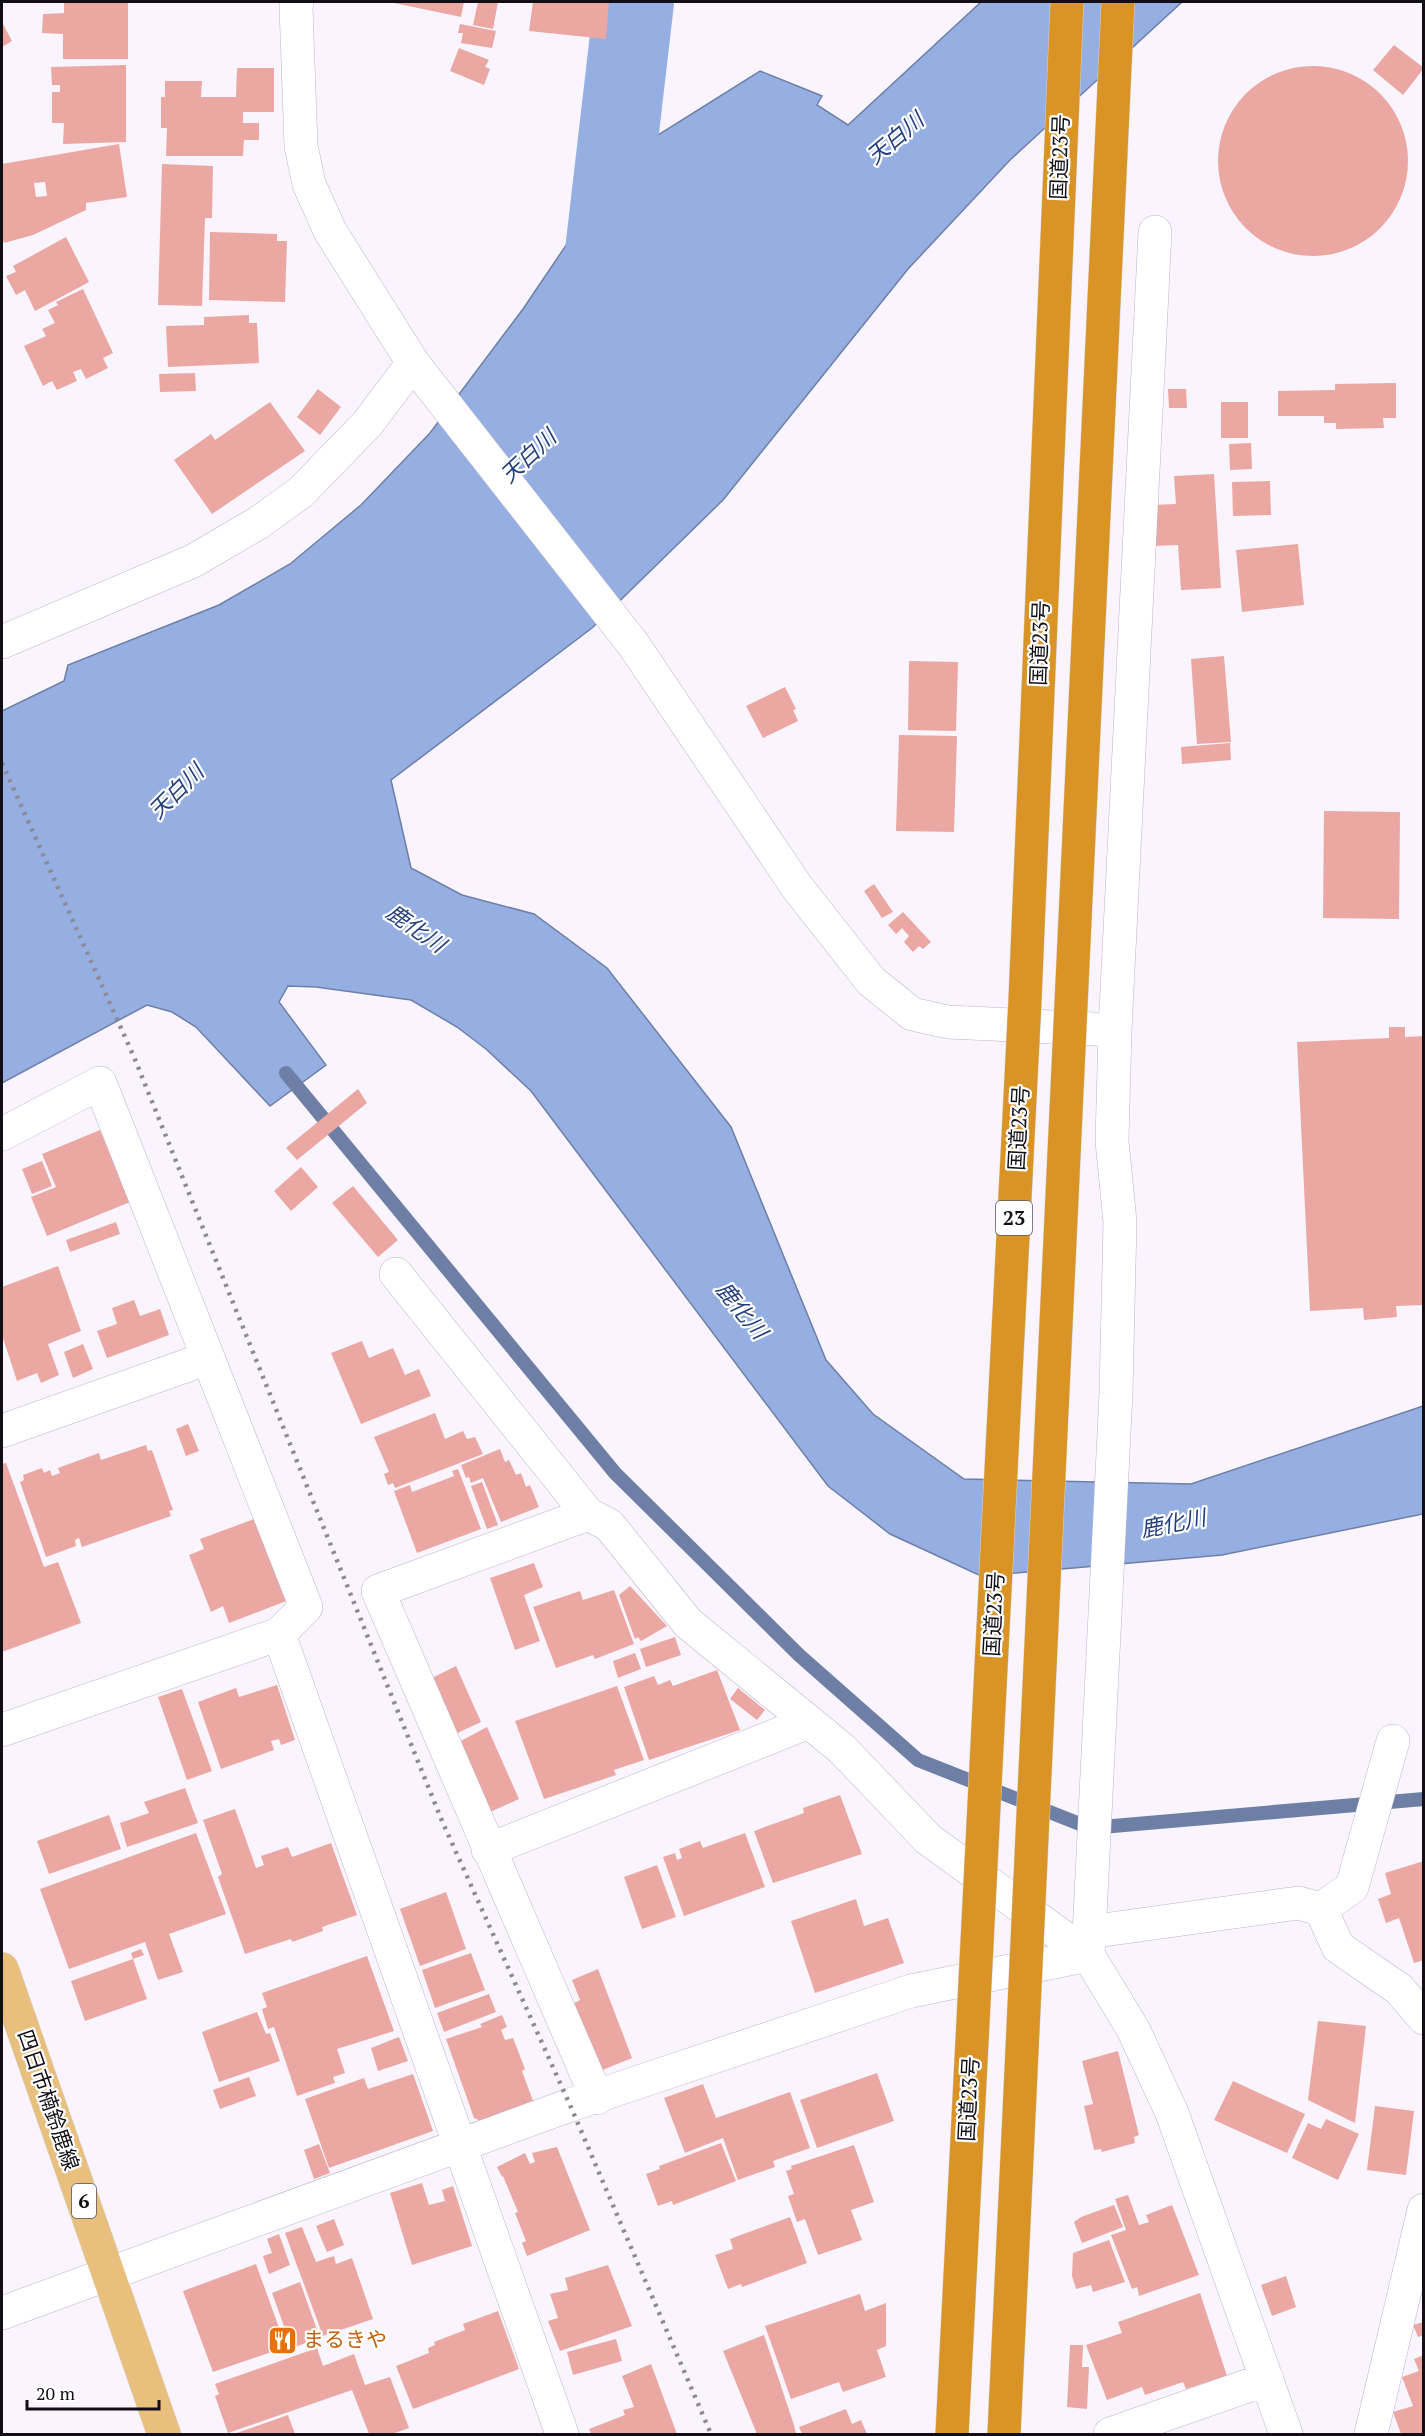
<svg xmlns="http://www.w3.org/2000/svg" width="1425" height="2436" viewBox="0 0 1425 2436" font-family="'PT Serif','Noto Sans JP',serif">
  <style>
    .water { fill: #96afe3; stroke: #6e7fa6; stroke-width: 1.5 }
    .lines { fill: none; stroke-linecap: round; stroke-linejoin: round }
    .stream { stroke: #6e7fa6; stroke-width: 14 }
    .river { stroke: #96afe3; stroke-width: 80 }
    .building { fill: #eba8a2; fill-rule: evenodd }
    .street-casing { stroke: #beb4cc; stroke-width: 34 }
    .primary-casing { stroke: #d4d4d5; stroke-width: 34 }
    .street { stroke: #fff; stroke-width: 33 }
    .primary { stroke: #e9bf7d; stroke-width: 33 }
    .rail { stroke: #8e8a93; stroke-width: 4.5; stroke-dasharray: 3 6; stroke-linecap: butt }
    .highway-bridge-casing { stroke: #d4d4d5; stroke-width: 34; stroke-linecap: butt }
    .highway-bridge { stroke: #da9426; stroke-width: 33 }
    .labels { text-anchor: middle; stroke-width: 4.5; stroke-linejoin: round; paint-order: stroke }
    .shield { fill: #fff; stroke: #59565c; stroke-width: 1.5 }
    .shield-label { font-size: 20px; font-weight: bold; fill: #120e16 }
    .street-label { font-size: 21px; fill: #120e16; stroke: #fff }
    .food-label { font-size: 21px; fill: #c56008; stroke: #fff; text-anchor: start }
    .water-label { font-size: 22px; font-style: italic; fill: #243f7d; stroke: #fff }
  </style>
  <rect width="100%" height="100%" fill="#f9f4fe"/>
  <!-- water -->
  <path class="water" d="M981 2H1182L1010 160 908 269 723 500 592 628 391 780 411 868 462 895 534 914 607 968 731 1127 826 1360 873 1414 964 1479 1191 1484 1423 1406V1514L1222 1555 981 1576 890 1534 828 1486 531 1091 486 1049 457 1027 411 1000 316 987 288 986 279 1002 326 1065 270 1106 196 1027 172 1012 147 1005 2 1083V711L64 681 68 665 219 605 290 564 361 505 430 433 523 309 600 195 634 150 760 71 822 96 817 105 848 125Z"/>
  <g class="lines">
    <!-- stream -->
    <path class="stream" d="M286 1073 615 1473 799 1655 918 1760 1090 1828 1424 1799"/>
    <!-- river -->
    <path class="river" d="M601 286 634 2"/>
  </g>
  <!-- building -->
  <path class="building" d="M64 2H128V59H63V34L42 33 43 14 64 13Z
    M478 2H498L493 29 473 25Z
    M533 2H609L606 39 529 31Z
    M394 3V2H464L461 17Z
    M2 22 12 41 2 47Z
    M460 24 496 31 492 48 461 43 463 33H458Z
    M1394 45 1424 68 1403 95 1373 70Z
    M459 48 489 60 485 67 490 69 484 85 450 71Z
    M126 65V142L63 144 64 123H52V92H60V85H52L51 67Z
    M1218 161a95 95 0 1 1 190 0a95 95 0 1 1-190 0Z
    M237 68H274V112H243V123H259V140H244L243 156H166L167 128H161V97H165V81H202L201 97H236Z
    M119 144 127 197 86 203V210L33 235 4 243 2 237V164ZM45 182 47 196 36 197 34 183Z
    M162 164 213 166 212 218H205L202 306 158 305Z
    M210 232 277 234V241H287L285 302 209 300Z
    M66 237 89 282 35 311 25 290 16 295 6 276 16 272 13 266Z
    M83 289 113 353 103 358 108 368 86 379 81 369 73 372 77 381 57 390 52 381 43 386 24 346 46 336 42 329 55 323 48 310 58 305 56 302Z
    M249 315V323H257L259 363 168 367 166 326 204 325V317Z
    M195 373 196 391 160 392 159 374Z
    M1396 383V418H1383L1384 428 1336 429V423H1324V416H1278V391L1335 390V384Z
    M318 389 341 407 320 435 297 417Z
    M1168 389H1186L1187 408H1169Z
    M270 402 305 451 212 514 174 460 211 434 215 440Z
    M1221 402H1248V438H1221Z
    M1251 443 1252 469 1230 470 1229 444Z
    M1214 474 1221 588 1181 590 1178 545 1155 546 1153 505 1176 504 1174 476Z
    M1270 481 1271 515 1233 516 1232 482Z
    M1298 544 1304 605 1242 612 1236 550Z
    M1224 656 1231 742 1197 744 1191 659Z
    M909 661 958 662 956 731 908 730Z
    M785 687 796 709 793 710 798 721 763 738 746 706Z
    M899 735 957 736 954 832 896 831Z
    M1230 743 1231 760 1182 764 1181 747Z
    M1324 811 1400 812 1399 919 1323 918Z
    M874 884 893 912 882 918 864 891Z
    M903 912 931 942 923 949 919 946 913 952 904 942 909 936 902 928 896 934 888 925Z
    M1389 1027H1405V1037L1424 1036V1305L1396 1306 1397 1317 1364 1320 1363 1308 1310 1311 1297 1042 1389 1038Z
    M358 1089 367 1103 297 1160 286 1148Z
    M100 1130 130 1202 47 1236 31 1197 56 1187 42 1154Z
    M42 1161 52 1186 32 1194 22 1169Z
    M301 1167 318 1187 291 1211 274 1191Z
    M353 1186 398 1240 378 1257 332 1203Z
    M116 1222 120 1234 70 1252 66 1240Z
    M58 1266 81 1331 48 1344 59 1375 41 1383 37 1373 17 1381 2 1335V1287Z
    M134 1300 140 1316 160 1309 169 1335 107 1358 97 1331 117 1324 112 1308Z
    M362 1341 369 1358 393 1348 405 1375 419 1369 431 1396 361 1424 331 1353Z
    M83 1344 93 1369 73 1378 64 1352Z
    M435 1413 445 1439 463 1431 467 1439 475 1437 483 1454 395 1488 393 1483 388 1485 384 1474 389 1472 374 1437Z
    M188 1424 199 1451 186 1456 176 1429Z
    M146 1445 148 1451 152 1450 173 1510 169 1511 171 1516 82 1547 79 1538 75 1540 76 1546 46 1557 20 1482 24 1480 23 1475 42 1468 44 1473 50 1470 52 1476 60 1473 58 1468 99 1453 101 1460Z
    M500 1449 505 1462 509 1460 516 1475 521 1473 526 1487 530 1485 539 1507 501 1522 483 1478 471 1483 469 1477 466 1478 461 1465Z
    M6 1463 44 1567 58 1562 81 1623 2 1652V1464Z
    M458 1469 481 1529 417 1553 394 1491 410 1485 412 1492 454 1476 452 1471Z
    M482 1482 498 1525 487 1529 471 1486Z
    M257 1518 289 1600 229 1623 223 1606 211 1612 189 1555 204 1549 200 1539Z
    M534 1563 543 1587 524 1595 540 1641 515 1650 490 1578Z
    M630 1586 667 1626 641 1641 638 1637 635 1639 619 1595Z
    M614 1590 634 1644 595 1659 593 1655 556 1668 533 1607 580 1591 583 1600Z
    M675 1637 681 1655 646 1667 640 1649Z
    M635 1653 641 1669 618 1678 613 1661Z
    M456 1666 481 1722 453 1735 428 1680Z
    M717 1670 740 1730 649 1760 624 1687 654 1676 658 1685 670 1680 673 1686Z
    M277 1685 295 1740 281 1745 279 1739 271 1741 274 1750 221 1769 198 1702 236 1688 239 1697Z
    M617 1686 644 1760 614 1770 616 1775 544 1799 515 1721Z
    M738 1688 765 1710 757 1720 730 1699Z
    M182 1689 212 1771 187 1780 158 1697Z
    M487 1727 519 1799 488 1813 457 1743Z
    M185 1788 198 1823 127 1847 120 1823 149 1813 144 1802Z
    M840 1795 862 1854 773 1883 754 1831 804 1813 803 1808Z
    M235 1809 256 1868 264 1865 261 1856 288 1847 292 1857 331 1843 357 1915 322 1927 323 1931 292 1942 291 1939 245 1954 218 1877 222 1874 203 1820Z
    M109 1815 121 1849 49 1874 37 1841Z
    M196 1833 226 1914 169 1934 183 1972 158 1980 145 1942 69 1969 40 1889Z
    M745 1833 765 1887 684 1916 663 1857 675 1853 677 1860 682 1858 679 1849 700 1841 703 1848Z
    M1424 1861V1960L1414 1963 1399 1918 1386 1923 1378 1899 1391 1894 1385 1873Z
    M657 1865 676 1917 642 1929 624 1877Z
    M446 1892 466 1949 420 1966 400 1909Z
    M856 1899 864 1926 888 1918 904 1963 815 1993 791 1921Z
    M141 1949 144 1955 133 1959 131 1953Z
    M471 1953 485 1990 435 2008 422 1970Z
    M367 1956 394 2031 337 2049 345 2073 333 2077 335 2083 297 2096 274 2027 268 2029 262 2009 267 2007 262 1993Z
    M133 1959 147 1999 85 2021 71 1981Z
    M598 1969 632 2058 600 2071 571 2005 580 2000 572 1980Z
    M489 1994 496 2012 444 2032 437 2013Z
    M257 2012 266 2034 270 2033 280 2061 219 2082 202 2032Z
    M502 2015 507 2027 501 2030 505 2040 513 2038 525 2069 522 2071 533 2101 481 2121 474 2118 446 2039 482 2027 480 2024Z
    M1318 2021 1366 2026 1355 2123 1308 2100Z
    M399 2037 408 2061 378 2071 371 2048Z
    M1118 2051 1139 2135 1134 2137 1135 2143 1102 2152 1101 2149 1094 2150 1084 2106 1093 2104 1082 2061Z
    M877 2073 894 2121 817 2148 800 2100Z
    M413 2074 433 2131 329 2168 305 2099 364 2078 368 2089Z
    M249 2077 256 2096 220 2109 213 2090Z
    M1233 2081 1305 2114 1287 2153 1214 2120Z
    M703 2084 716 2118 790 2092 810 2148 773 2161 775 2167 738 2180 723 2138 685 2153 664 2098Z
    M1375 2106 1414 2111 1406 2175 1367 2170Z
    M1326 2119 1359 2134 1338 2180 1292 2158 1308 2123 1321 2129Z
    M721 2143 736 2181 673 2205 672 2201 658 2206 646 2174 660 2169 659 2166Z
    M319 2144 330 2173 314 2179 304 2150Z
    M854 2145 874 2202 851 2210 862 2240 818 2255 805 2219 797 2222 788 2196 794 2194 786 2171 792 2169 791 2166Z
    M557 2147 590 2230 527 2256 522 2243 526 2241 515 2213 518 2212 503 2176 502 2177 497 2167 525 2153 530 2164 535 2162 532 2153Z
    M422 2183 429 2205 445 2201 442 2190 453 2186 472 2246 412 2265 390 2193Z
    M1128 2195 1139 2225 1149 2222 1146 2215 1172 2205 1199 2275 1139 2296 1137 2287 1132 2289 1111 2235 1126 2230 1115 2199Z
    M1114 2205 1123 2227 1082 2243 1074 2222 1081 2217Z
    M790 2217 807 2263 742 2287 741 2284 728 2289 715 2255 733 2249 730 2239Z
    M334 2219 344 2245 327 2252 316 2226Z
    M302 2227 316 2262 334 2256 336 2264 352 2258 373 2319 323 2336 285 2233Z
    M279 2234 290 2265 269 2274 263 2256 272 2253 267 2239Z
    M1109 2240 1125 2282 1093 2292 1091 2285 1076 2289 1072 2276 1073 2253Z
    M256 2264 286 2347 213 2372 183 2291Z
    M608 2265 632 2326 560 2351 548 2321 558 2318 550 2294 568 2290 565 2278Z
    M1286 2276 1296 2307 1272 2316 1261 2285Z
    M300 2282 320 2338 292 2348 272 2293Z
    M1200 2293 1227 2376 1186 2389 1183 2382 1145 2395 1142 2387 1107 2400 1086 2345 1122 2333 1118 2322Z
    M860 2294 865 2311 886 2303V2346L877 2350 886 2377 843 2392 839 2382 791 2399 765 2326Z
    M498 2311 519 2369 413 2409 396 2366 429 2353 428 2348 435 2345 434 2342 465 2330 463 2324Z
    M1424 2322V2335L1418 2337 1413 2325Z
    M764 2335 794 2425 796 2434H757L723 2351Z
    M616 2339 622 2361 573 2375 567 2352Z
    M1070 2345H1083L1082 2367H1089L1087 2409 1067 2407Z
    M317 2348 323 2366 354 2354 365 2385 390 2377 409 2428 392 2434H369L352 2390 228 2433 215 2396 219 2394 215 2384Z
    M1424 2355V2434H1401L1393 2412 1413 2406 1402 2377 1419 2371 1414 2359Z
    M651 2364 677 2434H591L589 2429 625 2415 623 2410 634 2407 622 2376Z
    M846 2409 852 2424 861 2420 867 2434H802L799 2427Z
    M288 2415 295 2434H234Z"/>
  <g class="lines">
    <defs>
      <path id="street" d="M297 2 296 7 301 146 309 184 330 231 413 363 633 644 797 887 871 981 912 1014 948 1022 1115 1030
        M2 642 193 561 258 523 301 492 368 423 413 363
        M2 1134 100 1083 306 1607 279 1634 2 1730
        M396 1274 588 1514 609 1525 688 1623 842 1749 928 1839 1088 1955 1133 2029 1172 2113 1286 2434
        M2 1431 208 1358
        M588 1514 378 1591 597 2098
        M279 1634 562 2434
        M1393 1741 1352 1887 1321 1909 1338 1947 1399 1989 1424 2018
        M488 1850 809 1722
        M1089 1932 1298 1903 1321 1909
        M1088 1955 1116 1393 1120 1222 1112 1141 1115 1030 1155 232
        M2 2313 570 2105 911 1991 1088 1955
        M1110 2434 1267 2379
        M1371 2434 1424 2210"/>
      <path id="primary" d="M2 1969 164 2434"/>
    </defs>
    <!-- street casing -->
    <use href="#street" class="street-casing"/>
    <!-- primary casing -->
    <use href="#primary" class="primary-casing"/>
    <!-- street -->
    <use href="#street" class="street"/>
    <!-- primary -->
    <use href="#primary" class="primary"/>
    <!-- rail -->
    <path class="rail" d="M2 763 134 1057 442 1821 570 2105 711 2434"/>
    <defs>
      <path id="highway-bridge" d="M952 2434 1025 1000 1067 2
        M1004 2434 1118 2"/>
    </defs>
    <!-- highway-bridge casing -->
    <use href="#highway-bridge" class="highway-bridge-casing"/>
    <!-- highway-bridge -->
    <use href="#highway-bridge" class="highway-bridge"/>
  </g>
  <!-- icons -->
  <defs>
    <symbol id="restaurant-square" viewBox="-11 -11 22 22"><rect x="-9" y="-9" width="18" height="18" rx="4" fill="#e8710a" stroke="#fff"/><path d="M-5-6h1v4h1v-4h1v4h1v-4h1v5L-1.5 .5V6h-2V.5L-5-1ZM5-6V6H3V1.5H1.5Q1.5-4 5-6Z" fill="#fff"/></symbol>
  </defs>
  <g fill-rule="evenodd">
    <use href="#restaurant-square" x="266" y="2324" width="33" height="33"/>
  </g>
  <g class="labels">
    <!-- shield labels -->
    <g class="shield">
      <rect x="996" y="1201" width="36" height="34" rx="4.5"/>
      <rect x="72" y="2184" width="24" height="34" rx="4.5"/>
    </g>
    <g class="shield-label">
      <text x="1014" y="1225">23</text>
      <text x="84" y="2208">6</text>
    </g>
    <!-- street labels -->
    <g class="street-label">
      <text transform="translate(1060 157) rotate(-88)" y="7">国道23号</text>
      <text transform="translate(1040 643) rotate(-88)" y="7">国道23号</text>
      <text transform="translate(1019 1128) rotate(-87)" y="7">国道23号</text>
      <text transform="translate(994 1614) rotate(-87)" y="7">国道23号</text>
      <text transform="translate(969 2099) rotate(-87)" y="7">国道23号</text>
      <text transform="translate(48 2100) rotate(71)" y="7">四日市楠鈴鹿線</text>
    </g>
    <!-- food labels -->
    <g class="food-label">
      <text x="303" y="2347">まるきや</text>
    </g>
    <!-- water labels -->
    <g class="water-label">
      <text transform="translate(895 138) rotate(-40)" y="8">天白川</text>
      <text transform="translate(528 456) rotate(-43)" y="8">天白川</text>
      <text transform="translate(176 791) rotate(-45)" y="8">天白川</text>
      <text transform="translate(416 928) rotate(35)" y="8">鹿化川</text>
      <text transform="translate(742 1310) rotate(51)" y="8">鹿化川</text>
      <text transform="translate(1173 1523) rotate(-11)" y="8">鹿化川</text>
    </g>
  </g>
  <!-- border -->
  <rect width="1425" height="2436" fill="none" stroke="#120e16" stroke-width="6"/>
  <!-- scale -->
  <path d="M27 2400v9h132v-9" fill="none" stroke="#120e16" stroke-width="3"/>
  <text x="36" y="2400" font-size="18" fill="#120e16" stroke="#ffffff" stroke-width="4.5" paint-order="stroke">20 m</text>
</svg>
